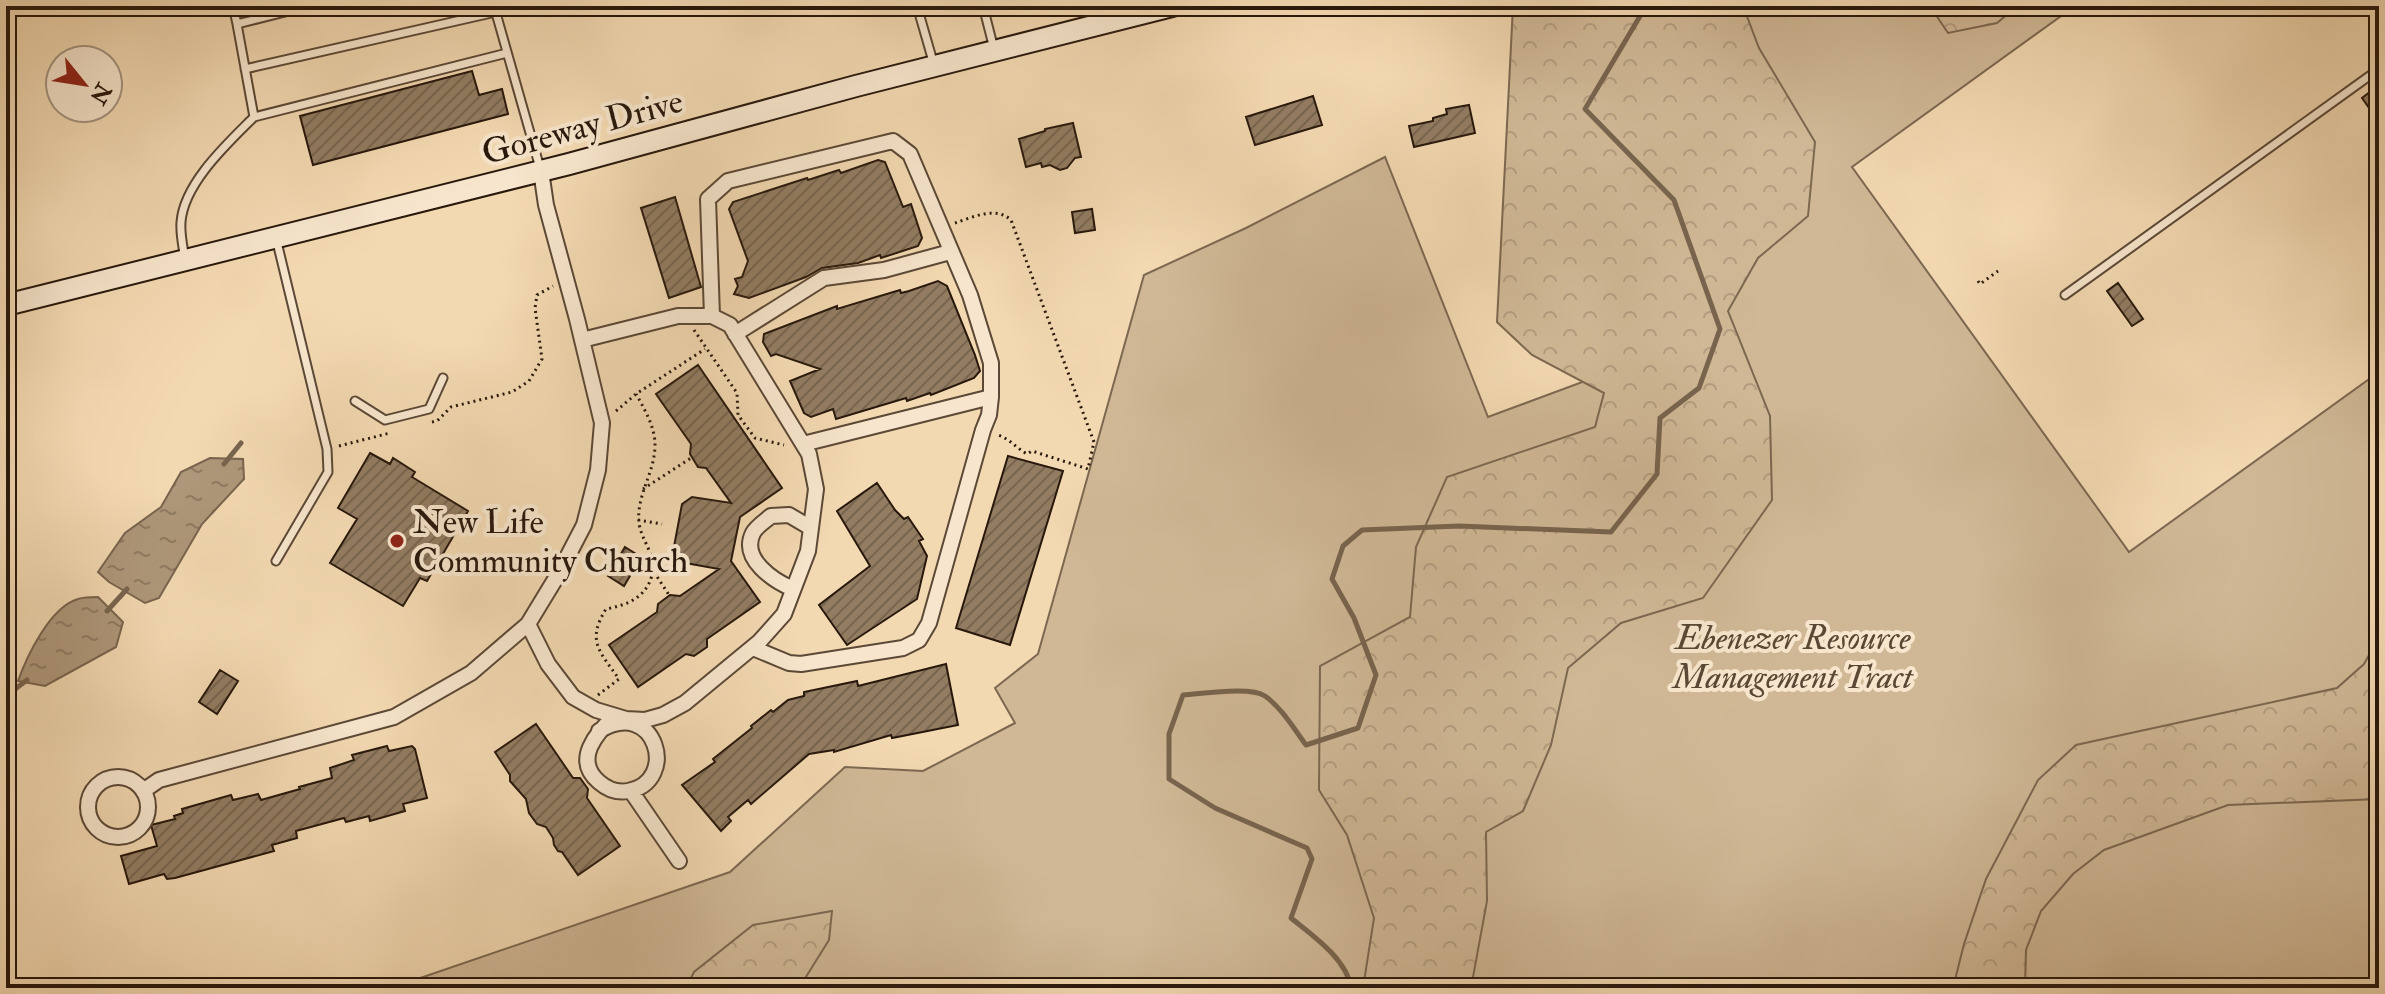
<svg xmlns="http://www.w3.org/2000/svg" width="2385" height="994" viewBox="0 0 2385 994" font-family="'IM FELL Double Pica',serif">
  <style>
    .green { fill: #d0b896; stroke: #7c6851; stroke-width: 2 }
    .forest { fill: url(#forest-crowns); stroke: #7c6851; stroke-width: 2 }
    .water { fill: url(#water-ripples); stroke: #78644e; stroke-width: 2 }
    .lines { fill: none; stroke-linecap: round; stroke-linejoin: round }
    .stream { stroke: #78644e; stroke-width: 5 }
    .building { fill: url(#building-hatch); stroke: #28180c; stroke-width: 2 }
    .lane-casing { stroke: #5b4836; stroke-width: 11 }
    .street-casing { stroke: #5b4836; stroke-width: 18 }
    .secondary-casing { stroke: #28180c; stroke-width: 24 }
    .path { stroke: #28180c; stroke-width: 3; stroke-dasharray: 2 4; stroke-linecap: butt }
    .lane { stroke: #f7e6cd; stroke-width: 7 }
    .street { stroke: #f7e6cd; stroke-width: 14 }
    .secondary { stroke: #f7e6cd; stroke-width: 20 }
    .poi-dot { fill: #8f2418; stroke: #f7e6cd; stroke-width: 3 }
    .labels { text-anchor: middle; stroke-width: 8; stroke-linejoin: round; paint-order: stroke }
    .street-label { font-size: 34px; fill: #28180c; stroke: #f7e6cd }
    .poi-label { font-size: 34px; fill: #28180c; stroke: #f7e6cd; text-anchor: start }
    .park-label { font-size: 34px; font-style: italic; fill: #5a4835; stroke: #f7e6cd }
  </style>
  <defs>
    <pattern id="forest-crowns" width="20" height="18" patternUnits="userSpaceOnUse" patternTransform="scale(2)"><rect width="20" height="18" fill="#d0b896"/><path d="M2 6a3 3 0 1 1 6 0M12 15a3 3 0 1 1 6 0" fill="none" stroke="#b39d80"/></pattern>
    <pattern id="water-ripples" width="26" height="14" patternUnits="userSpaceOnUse" patternTransform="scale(2)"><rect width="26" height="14" fill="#ae977a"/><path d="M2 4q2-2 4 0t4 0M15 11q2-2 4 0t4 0" fill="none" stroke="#8e7a62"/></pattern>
    <pattern id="building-hatch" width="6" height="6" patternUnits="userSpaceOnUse" patternTransform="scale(2)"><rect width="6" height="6" fill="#927c62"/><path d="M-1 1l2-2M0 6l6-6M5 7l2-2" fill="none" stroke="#77654f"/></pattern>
  </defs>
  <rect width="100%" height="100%" fill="#f3d9b2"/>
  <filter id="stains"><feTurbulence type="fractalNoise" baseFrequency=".0025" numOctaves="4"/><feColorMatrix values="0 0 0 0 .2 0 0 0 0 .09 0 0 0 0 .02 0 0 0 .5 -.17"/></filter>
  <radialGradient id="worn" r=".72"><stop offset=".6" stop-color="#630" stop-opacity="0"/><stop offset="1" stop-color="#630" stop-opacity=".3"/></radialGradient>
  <!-- green -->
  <path class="green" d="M1526 6H2075L1852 167 2129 552 2379 372V988H391L730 872 845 767 923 771 1015 723 995 688 1038 654 1144 275 1246 228 1385 157 1488 417 1650 357Z"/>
  <!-- forest -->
  <path class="forest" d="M1513 6H1743L1759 48 1815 142 1808 216 1758 258 1728 311 1770 416 1772 500 1703 598 1621 623 1568 668 1551 745 1523 811 1486 832 1487 901 1471 988H1363L1374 918 1347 835 1319 790 1320 666 1410 617 1416 547 1447 477 1595 427 1604 393 1532 355 1497 322Z
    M1930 6H2017L1997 23 1948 33Z
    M2379 637V799L2228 805 2104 850 2073 874 2041 911 2026 950 2025 988H1953L1964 944 1986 879 2038 780 2076 745 2337 688 2364 664Z
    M832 911 829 940 799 988H686L694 972 753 925Z"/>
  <!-- water -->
  <path class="water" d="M210 458 243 459 244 479 202 524 159 598 145 603 109 582 98 572 125 533 161 507 181 472Z
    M98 597 123 622 116 647 45 686 18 681C27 656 50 607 78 599 84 597 92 597 98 597Z"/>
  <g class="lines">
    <!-- stream -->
    <path class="stream" d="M224 464 241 443
      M107 611 127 589
      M6 696 27 680
      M1351 988C1347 959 1312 935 1291 918L1312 859 1307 848 1215 808 1169 779V734L1183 695C1202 694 1250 686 1265 696 1282 708 1294 729 1306 745L1358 728 1376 675 1354 618 1332 579 1343 546 1362 530 1459 526 1611 532 1657 474 1660 418 1699 388 1720 329 1674 200 1585 109 1646 6"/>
  </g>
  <!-- building -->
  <path class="building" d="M472 71 479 95 502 89 508 114 313 165 300 116Z
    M2379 85V122L2362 98Z
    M1313 96 1322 125 1255 145 1246 117Z
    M1469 105 1475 133 1414 147 1409 126 1433 121V118L1447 114 1446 109Z
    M1073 123 1081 157 1075 158 1067 168 1060 170 1050 165 1042 167 1041 163 1026 167 1019 139 1045 131V129Z
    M878 160 885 162 903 207 911 204 922 238 918 246 881 258 880 255 858 263 822 268 806 277 749 298 734 294 738 286 735 279 742 277 748 261 729 209 733 202 807 178 808 180 839 170 841 173Z
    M675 197 701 287 669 298 641 208Z
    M1092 209 1095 230 1075 233 1072 212Z
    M938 281 947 286 975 355 980 371 974 378 931 395 930 393 907 401 906 398 836 419 833 409 811 417 804 413 790 381 820 369 776 354 771 356 763 342 764 334 837 306V309L900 290 901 293 909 291Z
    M2118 283 2143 319 2132 326 2107 291Z
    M698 365 782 488 740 517 731 561 760 602 707 639V647L694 656 686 654 638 687 609 645 657 612 658 604 670 595 680 596 719 569 680 562 673 552 682 504 692 497 731 503 706 468 698 467 690 454 691 444 656 394Z
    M370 453 390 464 393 458 415 472 412 477 468 511 427 581 420 578 403 606 330 563 357 519 338 508Z
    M1008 456 1063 471 1010 645 956 628Z
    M877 483 895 510 904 519 908 517 923 539 919 541 927 556 917 599 847 645 819 605 870 566 837 511Z
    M625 547 641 557 624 586 608 576Z
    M946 664 958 725 892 738 891 735 834 752V750L809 754 751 804 748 800 728 817 731 821 721 831 682 785 715 762 713 759 752 728 751 726 771 710 773 712 788 700 804 696V692L857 681 858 686Z
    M220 670 238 681 217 714 199 702Z
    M536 724 573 778H580L588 789 587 798 620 846 578 875 562 852 558 851 554 845 553 838 546 827 537 824 529 813 526 799 510 781V775L495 752Z
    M387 746 389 751 412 746 415 749 427 798 403 804 405 811 370 821 369 816 346 822 344 818 296 831 297 838 272 845 274 851 175 878 167 879 164 874 129 884 121 856 157 846 151 825 175 819 174 816 183 813 182 809 231 795 233 800 258 794 261 800 300 789 299 787 332 778 330 768 354 760 352 755Z"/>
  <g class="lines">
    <defs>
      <path id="lane" d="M233 6 237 24
        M494 6 540 168
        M917 6 934 65
        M983 6 994 49
        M245 69 496 12
        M254 117 507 53
        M185 259C183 247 180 234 181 222 184 183 228 143 254 117L237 24 309 6
        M2065 295 2379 69
        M355 401 385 420 429 409 443 378
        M276 561 328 472 327 449 276 238"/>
      <path id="street" d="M712 316 708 199 728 181 893 141 910 154 970 295 991 363V397L803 444
        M735 334 824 278 884 270 950 252
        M793 589C774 581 740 559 753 533 756 527 765 521 771 516L789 515 811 528
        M528 624 548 664 573 697 596 710 626 719 645 720 663 715 685 703 759 642 784 614 808 551 816 489 809 454 730 325 712 316H678L582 340
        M753 648 789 663 801 664 903 648 919 640 929 623 983 430 989 415 991 397
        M599 731C656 696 680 782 628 791 617 793 607 789 599 782 573 760 596 733 615 716
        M88 807a30 30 0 1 1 60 0a30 30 0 1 1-60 0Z
        M143 791 159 780 394 717 471 673 528 624 559 573 584 525 598 470 602 423 577 319 546 205 541 171
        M631 791 679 861"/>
      <path id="secondary" d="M6 305 569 164 856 86 1172 6"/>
    </defs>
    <!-- lane casing -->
    <use href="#lane" class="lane-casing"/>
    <!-- street casing -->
    <use href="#street" class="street-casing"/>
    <!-- secondary casing -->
    <use href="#secondary" class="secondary-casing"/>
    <!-- path -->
    <path class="path" d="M955 223C973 217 996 206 1011 220L1094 442 1088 469 1032 451 1027 454C1016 448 1010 439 998 435
      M1978 281 1980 284 1998 271
      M694 330 737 393 738 415 755 438 784 445
      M616 411 636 394 705 349
      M432 422 437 421 451 407 512 392 529 381 542 359 535 308 537 295 553 286
      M339 446 390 433
      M643 489 691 458
      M638 520 662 524
      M654 572 669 595
      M598 695 619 679C600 652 586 641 606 609 627 605 646 598 652 575 658 558 641 540 639 523 636 495 655 473 655 445 655 427 645 410 636 394"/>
    <!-- lane -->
    <use href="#lane" class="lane"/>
    <!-- street -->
    <use href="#street" class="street"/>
    <!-- secondary -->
    <use href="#secondary" class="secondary"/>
  </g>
  <!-- markers -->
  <circle class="poi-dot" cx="397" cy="541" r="8"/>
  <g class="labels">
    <!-- street labels -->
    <g class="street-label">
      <text transform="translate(582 126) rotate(-15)" y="12">Goreway Drive</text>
    </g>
    <!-- poi labels -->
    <g class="poi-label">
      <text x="413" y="533">New Life<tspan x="413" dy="39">Community Church</tspan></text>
    </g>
    <!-- park labels -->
    <g class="park-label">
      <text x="1793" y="649">Ebenezer Resource<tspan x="1793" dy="39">Management Tract</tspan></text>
    </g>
  </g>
  <!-- margin -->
  <rect width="2385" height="994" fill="none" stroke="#f3d9b2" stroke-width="32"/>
  <rect x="8" y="8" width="2369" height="978" fill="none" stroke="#28180c" stroke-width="4"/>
  <rect x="16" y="16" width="2353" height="962" fill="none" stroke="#28180c" stroke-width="2"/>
  <!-- north arrow -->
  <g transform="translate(84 84) rotate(120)"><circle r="38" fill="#f7e6cd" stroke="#a49480" stroke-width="2"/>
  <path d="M0-6L14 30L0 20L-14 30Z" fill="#8f2418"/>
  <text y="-12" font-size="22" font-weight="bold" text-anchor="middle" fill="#28180c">N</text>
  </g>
  <rect width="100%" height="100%" filter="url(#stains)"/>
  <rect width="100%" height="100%" fill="url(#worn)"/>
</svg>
